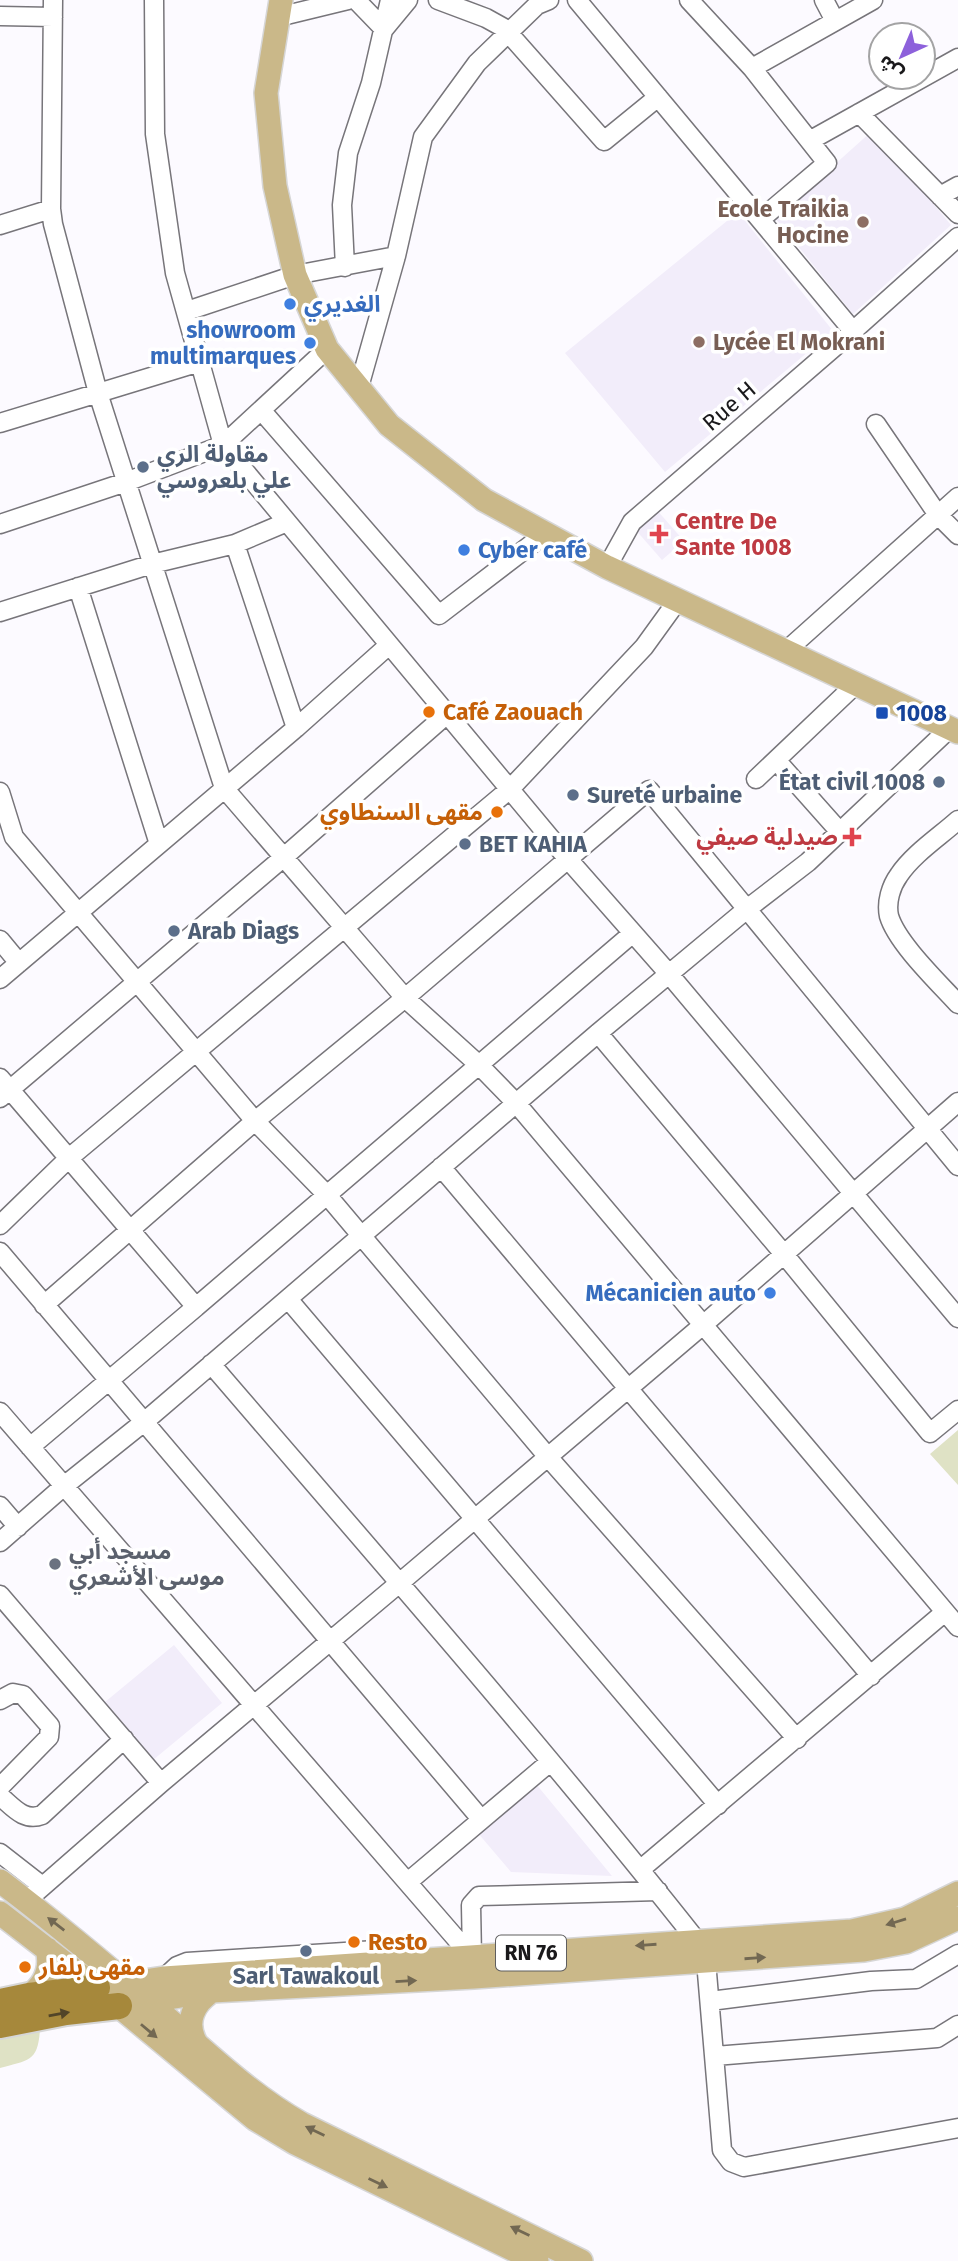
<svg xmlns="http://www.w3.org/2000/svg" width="958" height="2261" viewBox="0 0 958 2261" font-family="'Fira Sans','Noto Sans Arabic',sans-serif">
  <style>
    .built { fill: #f2edfa }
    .green { fill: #dfe2c5 }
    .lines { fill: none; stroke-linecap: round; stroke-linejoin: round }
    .minor-casing { stroke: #77757a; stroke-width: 21 }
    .major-casing { stroke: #d6d6d6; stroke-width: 26 }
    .highway-casing { stroke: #d6d6d6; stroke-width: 30 }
    .minor { stroke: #fff; stroke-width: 18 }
    .major { stroke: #cab889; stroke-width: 23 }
    .highway { stroke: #a6883b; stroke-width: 26 }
    .oneway { fill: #726852 }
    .oneway2 { fill: #524528 }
    .education-dot { fill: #8d6e63; stroke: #fff; stroke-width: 2.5 }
    .shop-dot { fill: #3f7fe0; stroke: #fff; stroke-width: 2.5 }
    .service-dot { fill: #5c6f8a; stroke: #fff; stroke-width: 2.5 }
    .health-dot { fill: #e0444e; stroke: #fff; stroke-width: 2.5 }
    .food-dot { fill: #e8710a; stroke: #fff; stroke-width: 2.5 }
    .transit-dot { fill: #1a4fb4; stroke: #fff; stroke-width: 2.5 }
    .worship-dot { fill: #6b7280; stroke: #fff; stroke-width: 2.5 }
    .labels { text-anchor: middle; stroke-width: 7; stroke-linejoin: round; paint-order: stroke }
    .shield { fill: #fff; stroke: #5f5e5f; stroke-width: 2 }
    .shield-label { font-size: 21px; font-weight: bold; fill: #1a191b }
    .education-label { font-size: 23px; font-weight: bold; fill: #785e54; stroke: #fff; text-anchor: end }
    .shop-label { font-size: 23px; font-weight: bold; fill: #366cbe; stroke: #fff; text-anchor: start }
    .street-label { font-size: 23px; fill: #1a191b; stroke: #fff }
    .service-label { font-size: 23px; font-weight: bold; fill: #4e5e75; stroke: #fff; text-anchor: start }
    .health-label { font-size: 23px; font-weight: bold; fill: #be3a42; stroke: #fff; text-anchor: start }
    .food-label { font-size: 23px; font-weight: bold; fill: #c56008; stroke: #fff; text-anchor: start }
    .transit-label { font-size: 23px; font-weight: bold; fill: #164399; stroke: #fff; text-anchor: start }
    .worship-label { font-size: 23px; font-weight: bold; fill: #5b616d; stroke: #fff; text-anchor: start }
  </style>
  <rect width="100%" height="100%" fill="#fcfaff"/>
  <!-- built -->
  <path class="built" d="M872 131 951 225 853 314 775 218Z
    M738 212 833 331 665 472 565 353Z
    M656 509 684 541 662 560 634 528Z
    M174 1645 222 1703 153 1760 105 1702Z
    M536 1784 612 1876 511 1872 477 1832Z"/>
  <!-- green -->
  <path class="green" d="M958 1430V1485L930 1454Z
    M40 2029C38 2062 29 2060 0 2068V2037Z"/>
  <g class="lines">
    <defs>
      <path id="minor" d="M53 0 51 209 53 224 98 393 224 788 405 998 479 1065 516 1103 958 1627
        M154 0 155 134 175 273 223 445 567 858 669 974 958 1318
        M356 0 384 29 408 0
        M438 0 486 18 504 28 604 141 658 97
        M577 0 853 331
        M689 0 752 68 827 163 761 219
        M824 0 835 21
        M0 16 53 17
        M278 17 348 0
        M752 68 873 0
        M859 113 958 214
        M811 140 958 58
        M940 196 958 186
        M0 225 51 209
        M345 267 342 205 348 153 371 83 390 0
        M187 311 295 275 396 256
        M359 387 396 256 423 137 477 63 537 5 549 0
        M261 410 439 615 545 534
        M0 423 200 362
        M876 424 938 515 958 535
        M0 524 126 482 223 445 327 349
        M607 567 632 522 853 331 958 237
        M78 587 159 844
        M0 612 152 564 235 544 287 522
        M786 651 958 497
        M296 728 389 645
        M776 760 840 832
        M756 779 856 684
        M0 792 14 837 255 1121 327 1195 548 1457 797 1739
        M958 820C939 837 913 854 899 875 891 886 886 902 889 916 897 943 938 982 958 1004
        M0 940 19 963
        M0 979 296 728 235 544
        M598 1033 783 1253 930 1433 958 1410
        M0 1078 196 1307 30 1447
        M0 1098 284 857 447 714
        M441 1167 871 1676
        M0 1225 69 1158 510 789 644 647 678 600
        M0 1252 481 1819
        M288 1299 718 1805
        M44 1305 255 1121 405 998 649 790 958 1166
        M196 1307 633 933
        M211 1364C375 1555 541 1744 697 1941
        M0 1412 472 1957
        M0 1506 18 1527
        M0 1542 64 1486 144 1422 598 1033 747 909 808 862 950 728
        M0 1595 161 1783
        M0 1700 13 1693 23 1695 50 1726 49 1737 0 1787
        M0 1796C13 1807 24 1822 42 1815L124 1739
        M0 1853 41 1885
        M641 1869 945 1612
        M409 1881 550 1762
        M26 1901 161 1783 403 1580 703 1325 958 1102
        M472 1957 471 1905 479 1896 658 1891
        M706 1961 722 2150 731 2162 744 2167 958 2128
        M164 1978 177 1966 187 1962 407 1948 417 1951 427 1959
        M710 2001 871 1981 916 1979 958 1954
        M715 2056 937 2038 958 2025"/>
      <path id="major" d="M281 0 266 93 275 186 295 275 327 349 389 425 484 500 607 567 958 732
        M0 1881C54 1922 107 1966 159 2011 205 2051 249 2094 302 2124L581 2261
        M0 1913 97 1988 255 2119 295 2143 537 2261
        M97 1988 164 1978 852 1931 905 1919 958 1893
        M29 1996C45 1985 52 1968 47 1949
        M119 2006 212 1991 474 1977 864 1950 906 1942 958 1918
        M196 2043C184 2022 194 2003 212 1991"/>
      <path id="highway" d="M0 2002 29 1996 97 1988
        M0 2025 66 2012 119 2006"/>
    </defs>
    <!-- minor casing -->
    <use href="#minor" class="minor-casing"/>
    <!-- major casing -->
    <use href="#major" class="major-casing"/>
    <!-- highway casing -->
    <use href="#highway" class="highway-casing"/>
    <!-- minor -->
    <use href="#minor" class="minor"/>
    <!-- major -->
    <use href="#major" class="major"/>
    <!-- highway -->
    <use href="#highway" class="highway"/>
  </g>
  <!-- one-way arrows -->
  <defs><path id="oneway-solid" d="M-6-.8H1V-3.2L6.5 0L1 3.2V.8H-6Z" transform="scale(1.75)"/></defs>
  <g class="oneway">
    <use href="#oneway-solid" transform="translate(896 1922) rotate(163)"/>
    <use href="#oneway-solid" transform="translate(56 1924) rotate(-142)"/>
    <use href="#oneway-solid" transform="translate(646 1945) rotate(176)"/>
    <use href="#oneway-solid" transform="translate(755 1958) rotate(-4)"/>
    <use href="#oneway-solid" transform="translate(406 1981) rotate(-3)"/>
    <use href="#oneway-solid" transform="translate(149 2031) rotate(40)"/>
    <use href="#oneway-solid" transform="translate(315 2131) rotate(-154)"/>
    <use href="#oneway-solid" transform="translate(378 2183) rotate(26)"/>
    <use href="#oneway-solid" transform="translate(520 2231) rotate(-154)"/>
  </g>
  <use class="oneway2" href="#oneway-solid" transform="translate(59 2014) rotate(-10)"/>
  <!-- markers -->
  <g class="education-dot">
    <circle cx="863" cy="222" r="7"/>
    <circle cx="699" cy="342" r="7"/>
  </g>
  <g class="shop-dot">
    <circle cx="290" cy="304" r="7"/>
    <circle cx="310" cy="343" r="7"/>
    <circle cx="464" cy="550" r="7"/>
    <circle cx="770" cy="1293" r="7"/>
  </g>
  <g class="service-dot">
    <circle cx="143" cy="467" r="7"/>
    <circle cx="939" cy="782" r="7"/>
    <circle cx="573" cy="795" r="7"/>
    <circle cx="465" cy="844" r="7"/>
    <circle cx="174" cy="931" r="7"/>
    <circle cx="306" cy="1951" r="7"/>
  </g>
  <g class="health-dot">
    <path d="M655.5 523.5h7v7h7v7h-7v7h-7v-7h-7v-7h7z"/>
    <path d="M848.5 826.5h7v7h7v7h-7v7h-7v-7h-7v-7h7z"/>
  </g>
  <g class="food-dot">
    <circle cx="429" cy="712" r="7"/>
    <circle cx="497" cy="812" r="7"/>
    <circle cx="354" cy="1942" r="7"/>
    <circle cx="25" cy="1967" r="7"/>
  </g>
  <rect class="transit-dot" x="875" y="706" width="14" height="14" rx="3.5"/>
  <circle class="worship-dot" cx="55" cy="1564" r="7"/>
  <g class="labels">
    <!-- shield labels -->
    <rect class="shield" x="496" y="1935.5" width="70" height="35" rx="5"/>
    <g class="shield-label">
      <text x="531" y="1960">RN 76</text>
    </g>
    <!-- education labels -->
    <g class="education-label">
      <text x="849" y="217">Ecole Traikia<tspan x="849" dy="26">Hocine</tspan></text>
      <text x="713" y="350" text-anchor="start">Lycée El Mokrani</text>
    </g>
    <!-- shop labels -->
    <g class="shop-label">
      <text x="304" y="312">الغديري</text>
      <text x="296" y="338" text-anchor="end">showroom<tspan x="296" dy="26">multimarques</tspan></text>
      <text x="478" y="558">Cyber café</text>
      <text x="756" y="1301" text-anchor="end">Mécanicien auto</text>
    </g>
    <!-- street labels -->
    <g class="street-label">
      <text transform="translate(729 406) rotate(-41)" y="8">Rue H</text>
    </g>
    <!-- service labels -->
    <g class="service-label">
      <text x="157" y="462">مقاولة الري<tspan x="157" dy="26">علي بلعروسي</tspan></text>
      <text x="925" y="790" text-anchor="end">État civil 1008</text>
      <text x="587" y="803">Sureté urbaine</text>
      <text x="479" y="852">BET KAHIA</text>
      <text x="188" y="939">Arab Diags</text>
      <text x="306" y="1984" text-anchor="middle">Sarl Tawakoul</text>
    </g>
    <!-- health labels -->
    <g class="health-label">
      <text x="675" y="529">Centre De<tspan x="675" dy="26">Sante 1008</tspan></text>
      <text x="838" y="845" text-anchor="end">صيدلية صيفي</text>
    </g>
    <!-- food labels -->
    <g class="food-label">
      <text x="443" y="720">Café Zaouach</text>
      <text x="483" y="820" text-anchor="end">مقهى السنطاوي</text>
      <text x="368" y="1950">Resto</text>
      <text x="39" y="1975">مقهى بلفار</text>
    </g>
    <!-- transit labels -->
    <g class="transit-label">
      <text x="896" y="721">1008</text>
    </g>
    <!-- worship labels -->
    <g class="worship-label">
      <text x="69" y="1559">مسجد أبي<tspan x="69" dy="26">موسى الأشعري</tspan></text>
    </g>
  </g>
  <!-- north arrow -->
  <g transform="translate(902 56) rotate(224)"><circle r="33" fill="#ffffff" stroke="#a3a3a4" stroke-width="2"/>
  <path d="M0-5L12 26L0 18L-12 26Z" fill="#8d61db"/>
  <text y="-10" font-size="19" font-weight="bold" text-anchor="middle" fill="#1a191b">ش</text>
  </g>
</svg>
